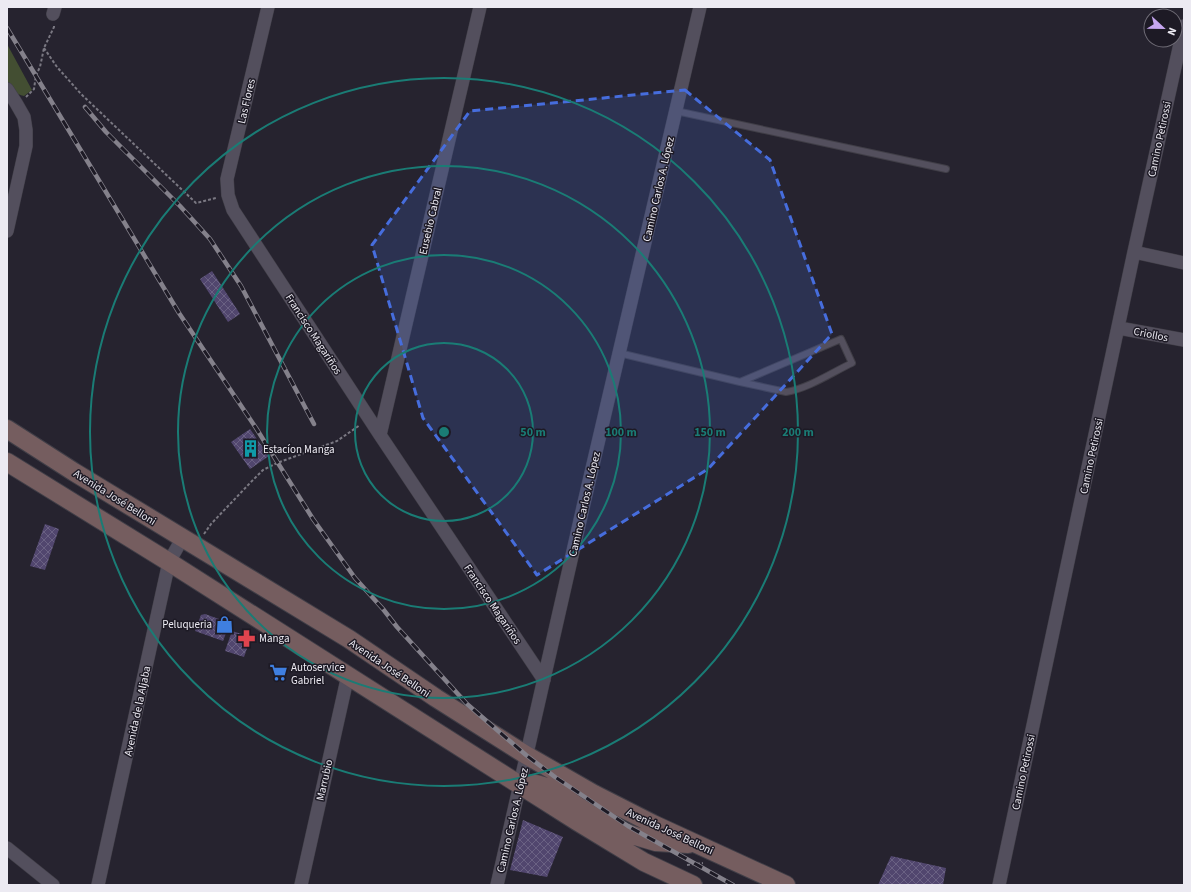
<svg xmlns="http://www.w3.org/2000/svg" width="1191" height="892" viewBox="0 0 1191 892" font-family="'Source Sans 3',sans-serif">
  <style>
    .green { fill: #434e32 }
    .building { fill: url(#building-cross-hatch) }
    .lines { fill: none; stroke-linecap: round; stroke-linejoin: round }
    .service-casing { stroke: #403e47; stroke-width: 8 }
    .minor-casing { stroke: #403e47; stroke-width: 14 }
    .secondary-casing { stroke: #403e47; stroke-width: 20 }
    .path { stroke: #7a7882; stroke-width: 2; stroke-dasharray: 3 2; stroke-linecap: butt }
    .service { stroke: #534f5d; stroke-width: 6 }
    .minor { stroke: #534f5d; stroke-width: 13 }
    .secondary { stroke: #755d5f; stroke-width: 18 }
    .rail-casing { stroke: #84818b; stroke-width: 4.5 }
    .rail { stroke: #1d1a25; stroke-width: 3; stroke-dasharray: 9; stroke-linecap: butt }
    .marked { fill: #466ddd; fill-opacity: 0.2; stroke: #466ddd; stroke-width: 3; stroke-dasharray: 8 5; stroke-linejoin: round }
    .ring { fill: none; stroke: #1a7c75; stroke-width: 2 }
    .labels { text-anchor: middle; stroke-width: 3; stroke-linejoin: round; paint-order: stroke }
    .street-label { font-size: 11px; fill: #eceaf2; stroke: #1d1a25 }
    .poi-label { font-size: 11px; fill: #eceaf2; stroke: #1d1a25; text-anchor: start }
    .centre { fill: #1a7c75; stroke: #1d1a25; stroke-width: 2 }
    .ring-label { font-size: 12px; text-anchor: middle; font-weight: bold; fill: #1a7c75; stroke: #1d1a25; stroke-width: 3; stroke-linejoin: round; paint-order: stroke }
  </style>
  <defs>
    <pattern id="building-cross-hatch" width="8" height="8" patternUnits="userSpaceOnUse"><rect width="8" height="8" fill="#51466e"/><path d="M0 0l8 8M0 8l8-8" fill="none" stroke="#6a6183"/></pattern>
  </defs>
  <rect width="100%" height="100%" fill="#26232f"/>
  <!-- green -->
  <path class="green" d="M7 44 32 90 24 96C16 95 9 86 7 79 5 71 7 53 7 44Z"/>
  <!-- building -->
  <path class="building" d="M212 271 240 314 228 322 200 279Z
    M250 429 269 456 250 469 231 442Z
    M45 524 59 529 45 570 30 566Z
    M205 614 230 623 223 641 195 631 201 615Z
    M232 631 251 637 244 657 225 651Z
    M523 820 563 837 547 877 510 870Z
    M891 856 946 868 943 885H878Z"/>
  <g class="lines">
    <defs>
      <path id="service" d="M676 111 946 169
        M619 353 740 382 841 339 852 363C831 373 809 388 786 392L740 382"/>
      <path id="minor" d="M268 7 227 179 228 195 233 210 380 435 544 680
        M53 14 55 7
        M7 89 16 103 24 117 26 130V146L7 231
        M1134 252 1184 263
        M1119 328 1184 340
        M380 435 480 7
        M7 848 53 885
        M98 885 169 562 182 539
        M301 885 348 675
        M497 885 584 503 700 7
        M999 885 1134 252 1184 26"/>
      <path id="secondary" d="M7 429 74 472 349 639 436 698 526 755 594 794 653 824 786 885
        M7 462 169 562 578 822 644 862 693 885
        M522 784H536L550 788 598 819 616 829 632 835 656 842 688 844"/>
    </defs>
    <!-- service casing -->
    <use href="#service" class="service-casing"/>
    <!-- minor casing -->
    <use href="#minor" class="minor-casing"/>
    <!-- secondary casing -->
    <use href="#secondary" class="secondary-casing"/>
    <!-- path -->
    <path class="path" d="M44 48 57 67 81 94 196 203 216 198
      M26 97 34 89 36 75 40 67 44 48 54 27V25
      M204 534 211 524 250 483 263 470 277 463 337 441 360 425
      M687 865 703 863"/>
    <!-- service -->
    <use href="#service" class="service"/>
    <!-- minor -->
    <use href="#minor" class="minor"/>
    <!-- secondary -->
    <use href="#secondary" class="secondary"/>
    <defs>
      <path id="rail" d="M7 28 179 313 256 428 313 519 355 578 383 609 397 627 467 704 526 755 555 777 628 826 733 885
        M85 107 106 132 180 206 210 239 241 286 314 424"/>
    </defs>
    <!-- rail casing -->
    <use href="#rail" class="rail-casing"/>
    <!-- rail -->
    <use href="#rail" class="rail"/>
  </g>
  <!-- marked area -->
  <path class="marked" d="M685 90 770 160 832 334 708 469 537 575 423 418 372 245 470 111Z"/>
  <!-- distance rings -->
  <g class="ring">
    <circle cx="444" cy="432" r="89"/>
    <circle cx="444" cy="432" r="177"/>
    <circle cx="444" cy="432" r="266"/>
    <circle cx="444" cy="432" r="354"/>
  </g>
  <!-- icons -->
  <defs>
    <symbol id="building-bare" viewBox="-9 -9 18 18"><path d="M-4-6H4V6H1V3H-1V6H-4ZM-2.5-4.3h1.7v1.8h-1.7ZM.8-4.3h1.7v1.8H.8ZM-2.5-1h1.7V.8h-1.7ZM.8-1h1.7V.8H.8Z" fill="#0f9aa8" stroke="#1d1a25" stroke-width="2.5" paint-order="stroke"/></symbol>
    <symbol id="shop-bare" viewBox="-9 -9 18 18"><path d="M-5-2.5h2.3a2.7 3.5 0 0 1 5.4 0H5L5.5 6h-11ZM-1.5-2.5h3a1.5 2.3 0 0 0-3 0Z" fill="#3f7fe0" stroke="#1d1a25" stroke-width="2.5" paint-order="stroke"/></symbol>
    <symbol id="pharmacy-bare" viewBox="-9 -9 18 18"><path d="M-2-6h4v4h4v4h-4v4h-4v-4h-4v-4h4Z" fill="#e0444e" stroke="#1d1a25" stroke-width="2.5" paint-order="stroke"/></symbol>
    <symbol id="supermarket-bare" viewBox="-9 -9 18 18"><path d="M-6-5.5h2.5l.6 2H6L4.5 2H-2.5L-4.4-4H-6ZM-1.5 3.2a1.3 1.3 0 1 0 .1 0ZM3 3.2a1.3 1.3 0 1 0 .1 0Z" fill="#3f7fe0" stroke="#1d1a25" stroke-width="2.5" paint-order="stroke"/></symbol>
  </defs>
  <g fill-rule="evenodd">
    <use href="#building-bare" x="238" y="436" width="25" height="25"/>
    <use href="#shop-bare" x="212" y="612" width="25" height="25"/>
    <use href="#pharmacy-bare" x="234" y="626" width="25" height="25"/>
    <use href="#supermarket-bare" x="266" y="660" width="25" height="25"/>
  </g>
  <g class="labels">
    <!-- street labels -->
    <g class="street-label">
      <text transform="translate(246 101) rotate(-77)" y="4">Las Flores</text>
      <text transform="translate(1159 139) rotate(-78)" y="4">Camino Petirossi</text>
      <text transform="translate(658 189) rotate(-77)" y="4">Camino Carlos A. López</text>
      <text transform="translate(430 221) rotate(-77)" y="4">Eusebio Cabral</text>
      <text transform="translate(314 334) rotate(57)" y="4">Francisco Magariños</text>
      <text transform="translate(1151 334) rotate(11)" y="4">Criollos</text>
      <text transform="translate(1091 456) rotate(-78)" y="4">Camino Petirossi</text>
      <text transform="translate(115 497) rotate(32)" y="4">Avenida José Belloni</text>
      <text transform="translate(584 504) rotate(-77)" y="4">Camino Carlos A. López</text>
      <text transform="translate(493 604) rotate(56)" y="4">Francisco Magariños</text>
      <text transform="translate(390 668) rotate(34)" y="4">Avenida José Belloni</text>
      <text transform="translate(137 711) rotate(-78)" y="4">Avenida de la Aljaba</text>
      <text transform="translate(1023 772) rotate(-78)" y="4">Camino Petirossi</text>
      <text transform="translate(324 780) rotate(-77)" y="4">Marrubio</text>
      <text transform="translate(512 820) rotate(-77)" y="4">Camino Carlos A. López</text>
      <text transform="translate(670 831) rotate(25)" y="4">Avenida José Belloni</text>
    </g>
    <!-- poi labels -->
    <g class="poi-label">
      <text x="263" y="453">Estacíon Manga</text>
      <text x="212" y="628" text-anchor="end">Peluqueria</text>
      <text x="259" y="642">Manga</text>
      <text x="291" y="671">Autoservice<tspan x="291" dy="13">Gabriel</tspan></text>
    </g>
  </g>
  <circle cx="444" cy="432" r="6" class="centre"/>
  <g class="ring-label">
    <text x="533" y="436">50 m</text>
    <text x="621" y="436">100 m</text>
    <text x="710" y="436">150 m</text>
    <text x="798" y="436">200 m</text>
  </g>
  <!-- border -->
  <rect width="1191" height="892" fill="none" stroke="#eceaf2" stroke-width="16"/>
  <!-- north arrow -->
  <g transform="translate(1163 28) rotate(112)"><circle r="19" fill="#1d1a25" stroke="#706d77"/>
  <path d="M0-3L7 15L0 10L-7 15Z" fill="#c6a6f0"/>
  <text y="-6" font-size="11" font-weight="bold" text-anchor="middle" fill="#eceaf2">N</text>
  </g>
</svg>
